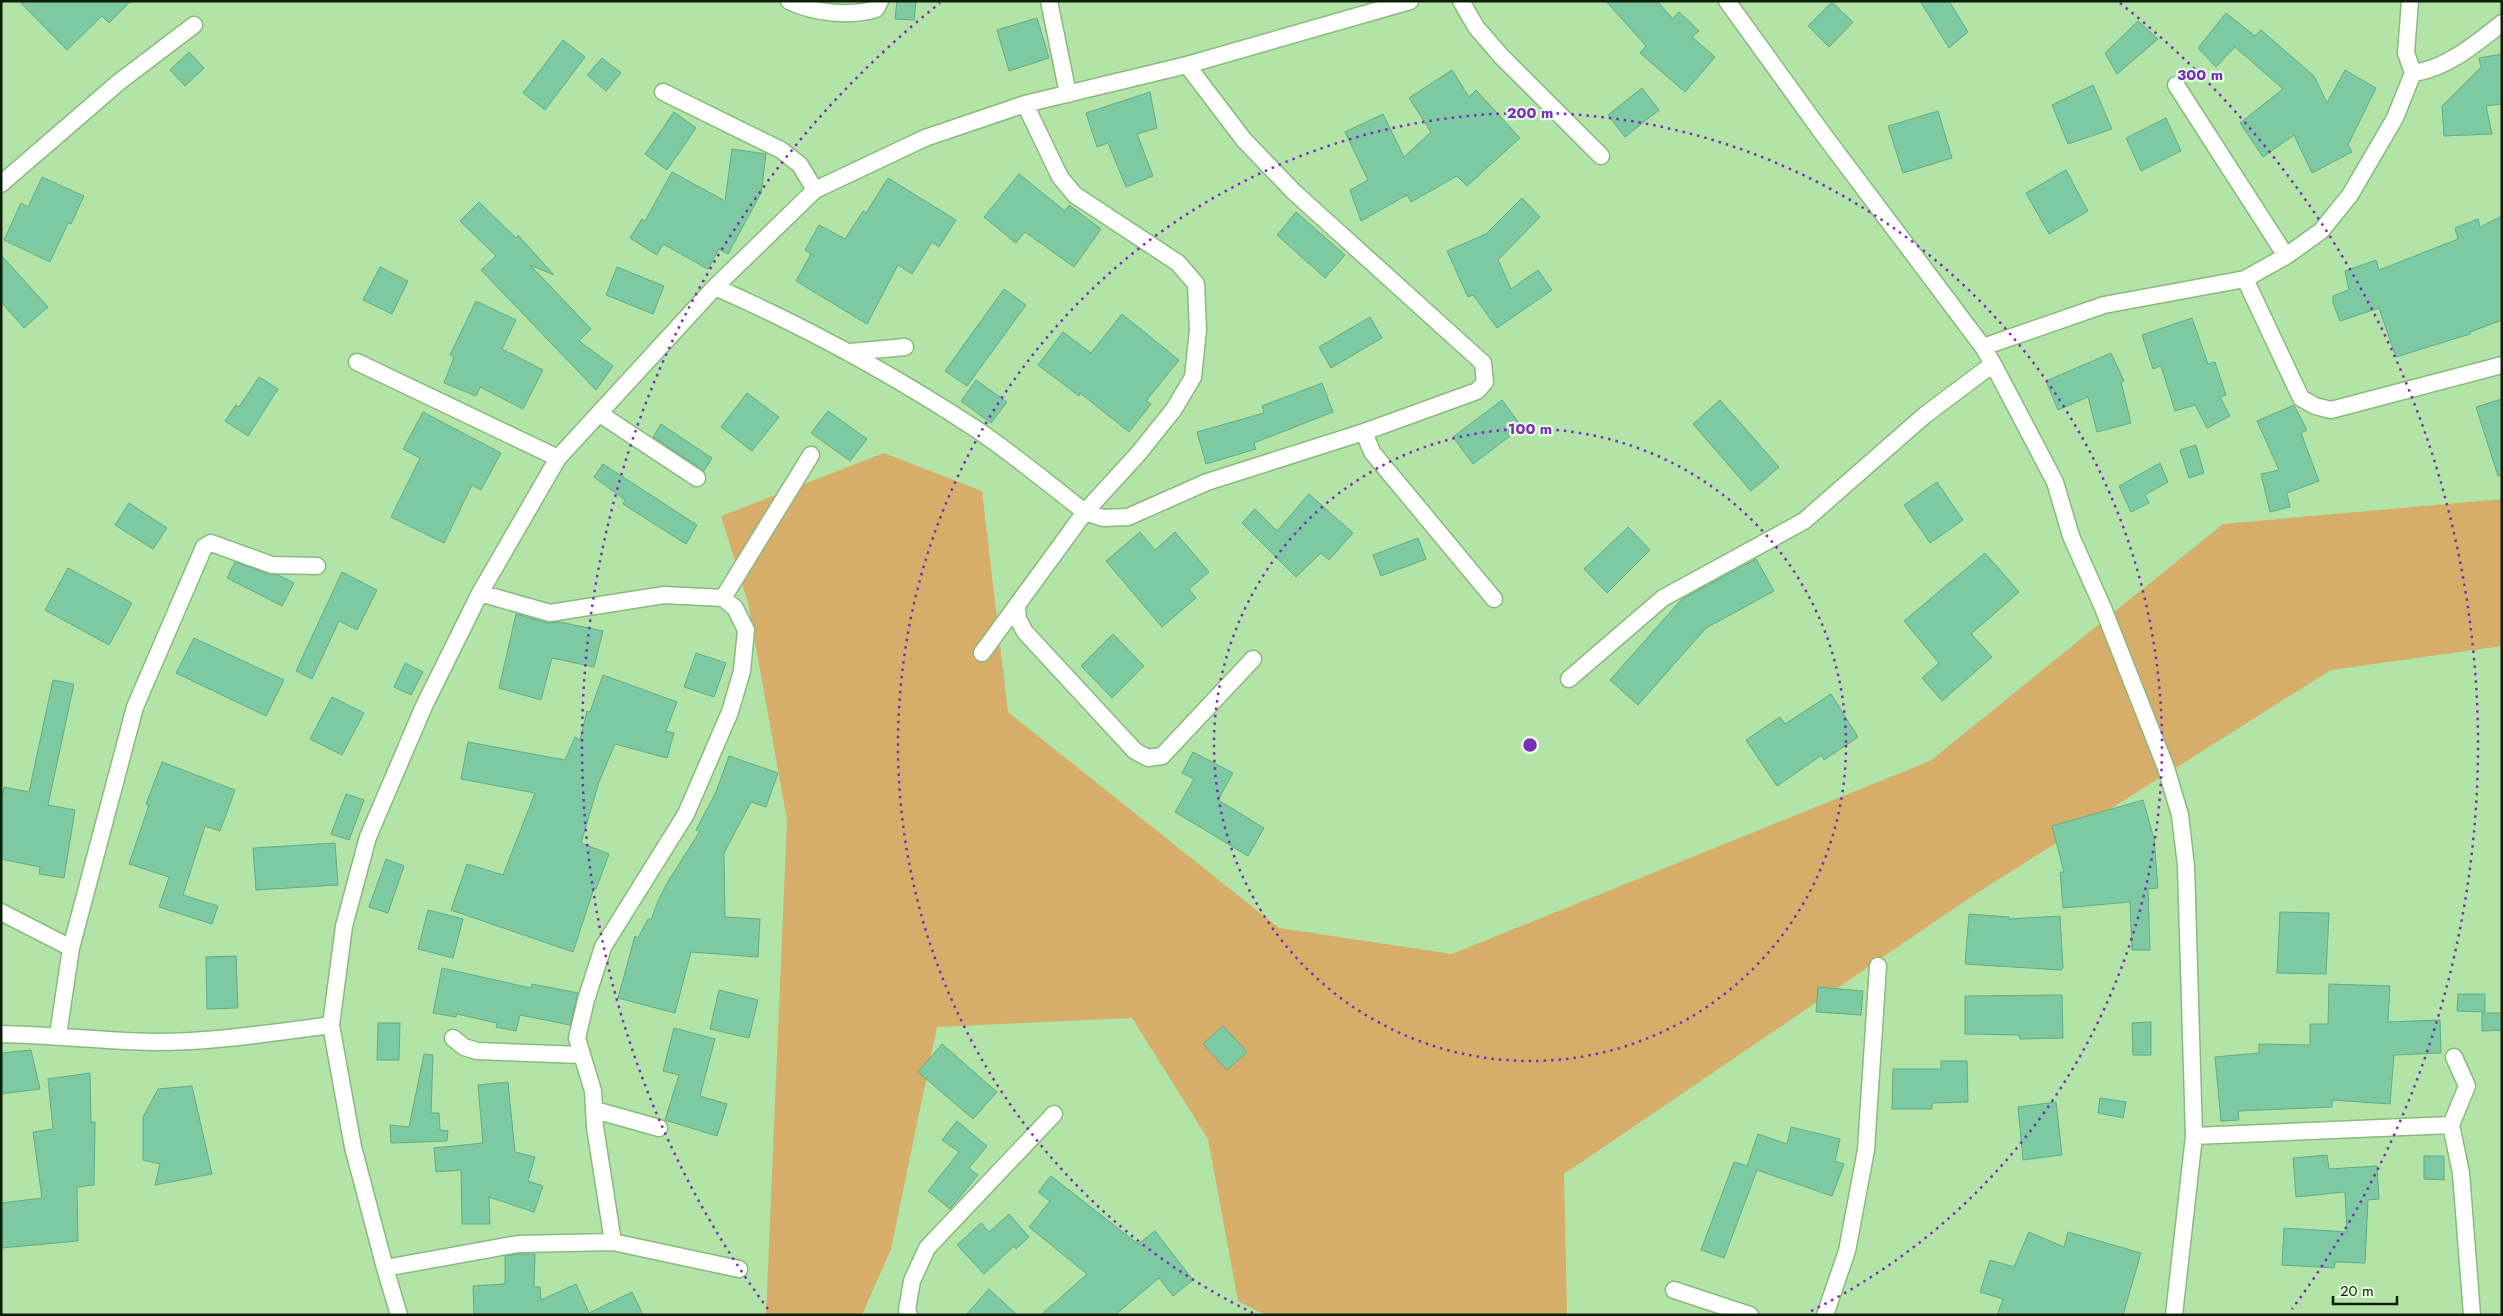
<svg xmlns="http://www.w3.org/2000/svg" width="2503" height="1316" viewBox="0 0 2503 1316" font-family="Jost,sans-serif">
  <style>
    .green { fill: #d7ae69 }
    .building { fill: #7dc9a1; stroke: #61ac85 }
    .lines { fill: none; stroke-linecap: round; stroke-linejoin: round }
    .minor-casing { stroke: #8ab97e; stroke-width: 19 }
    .minor { stroke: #fff; stroke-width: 16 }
    .ring { fill: none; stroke: #7b2cbf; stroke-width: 2.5; stroke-dasharray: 2.5 5 }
    .centre { fill: #7b2cbf; stroke: #e5fddf; stroke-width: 2.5 }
    .ring-label { font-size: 15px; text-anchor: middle; font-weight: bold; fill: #7b2cbf; stroke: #e5fddf; stroke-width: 4.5; stroke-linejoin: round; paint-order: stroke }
  </style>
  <rect width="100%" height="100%" fill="#b3e4a7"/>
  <!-- green -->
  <path class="green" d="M884 453 982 491 1008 712 1279 928 1452 954 1930 761 2223 524 2502 499V646L2331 670 1977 893 1564 1174 1567 1315H1265L1238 1301 1208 1139 1132 1018 937 1027 891 1249 862 1315H766L787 820 748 603 721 516Z"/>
  <!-- building -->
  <path class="building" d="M19 1H131L109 23 102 16 67 50Z
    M897 1H916L914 20 895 19Z
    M1606 1H1657L1673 19 1679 12 1699 31 1692 37 1715 57 1685 92 1640 53 1646 46Z
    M1920 1H1949L1968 32 1949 48Z
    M1832 2 1853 22 1829 47 1808 26Z
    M2226 13 2255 36 2261 30 2314 76 2327 103 2345 70 2376 88 2348 145 2352 152 2312 173 2294 135 2263 157 2240 123 2283 89 2235 47 2216 67 2198 48Z
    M1037 18 1049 58 1009 71 997 30Z
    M2138 21 2158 39 2117 74 2105 53Z
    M563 40 585 57 545 110 523 93Z
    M189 52 204 68 185 86 170 70Z
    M2502 54V104L2486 106 2492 134 2444 136 2442 106 2481 67 2479 58Z
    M602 58 621 73 606 91 587 75Z
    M1452 70 1469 97 1476 90 1520 138 1467 186 1457 176 1411 202 1407 195 1361 221 1350 190 1368 180 1345 132 1383 114 1404 157 1431 132 1409 98Z
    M2093 85 2112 129 2068 144 2052 105Z
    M1642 88 1659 110 1625 137 1608 115Z
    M1150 92 1157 128 1137 134 1153 176 1126 187 1108 143 1097 147 1086 113Z
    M1938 111 1952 158 1903 173 1888 126Z
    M674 112 696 128 667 170 645 154Z
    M2166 118 2181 151 2141 171 2126 138Z
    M732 149 766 154 761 193 728 254 719 249 708 269 663 244 657 255 630 238 642 219 645 221 672 172 725 201Z
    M2066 170 2088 211 2049 234 2026 193Z
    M1019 174 1065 211 1069 205 1101 229 1074 267 1025 232 1016 243 984 217Z
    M42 177 84 196 71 224 68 223 50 262 4 240 21 203 28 207Z
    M888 178 956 220 939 247 932 242 912 274 898 265 867 324 796 281 811 254 805 250 819 225 845 239 863 211 866 213Z
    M1522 198 1540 217 1498 260 1511 289 1538 270 1552 290 1497 328 1473 295 1468 297 1447 251 1486 234Z
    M479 202 516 238 518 235 554 275 530 265 591 329 579 341 613 366 596 390 481 270 496 256 460 221Z
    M1296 212 1345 255 1325 278 1277 235Z
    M2502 216V320L2470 332V334L2396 357 2379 308 2340 321 2333 303V296L2349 290 2345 271 2376 260 2379 270 2458 239 2455 228 2478 219 2480 227Z
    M1 255 48 307 24 328 1 302Z
    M380 267 408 281 392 314 363 300Z
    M617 267 664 286 653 314 606 295Z
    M1004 289 1026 305 967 386 945 371Z
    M476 301 516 320 502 349 543 370 523 409 480 387 476 396 444 383 454 357 450 355Z
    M1122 314 1179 360 1146 401 1151 404 1129 432 1080 393 1079 396 1038 365 1063 332 1091 353Z
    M1370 317 1382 338 1331 368 1319 347Z
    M2192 318 2208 364 2215 362 2226 395 2220 397 2230 416 2207 428 2195 405 2175 411 2161 366 2153 369 2142 335Z
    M2111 353 2124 381 2121 382 2131 423 2097 432 2088 397 2058 410 2046 381Z
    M259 377 278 389 248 436 225 421 236 405 239 407Z
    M976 380 1007 402 991 423 961 401Z
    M1322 383 1333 412 1254 443 1256 449 1206 464 1197 432 1264 413 1262 406Z
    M747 393 779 417 752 451 721 427Z
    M2502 399V475L2498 476 2476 407Z
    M1502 400 1522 427 1473 464 1453 437Z
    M1720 400 1779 467 1751 491 1693 424Z
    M2294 405 2307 430 2301 433 2319 481 2287 493 2290 507 2270 512 2261 474 2279 470 2257 421Z
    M828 411 867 439 850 461 811 433Z
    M423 412 501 453 481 490 472 485 444 543 391 517 420 458 403 449Z
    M661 424 712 458 704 471 653 437Z
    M2196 445 2204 473 2189 478 2180 450Z
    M2160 463 2168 482 2145 495 2149 503 2131 512 2119 486Z
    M603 464 697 525 686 544 623 504 625 500 594 477Z
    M1937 482 1963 520 1930 543 1904 505Z
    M1309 494 1353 533 1329 560 1321 553 1296 577 1242 523 1255 509 1277 531Z
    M129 503 167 528 153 549 115 525Z
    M1628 527 1650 550 1607 593 1584 569Z
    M1140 532 1155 550 1175 532 1209 572 1189 589 1196 598 1162 627 1106 561Z
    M1418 538 1426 559 1381 576 1373 555Z
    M1985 553 2019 592 1971 634 1992 657 1942 701 1922 678 1939 663 1904 621Z
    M1756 559 1774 591 1706 628 1638 705 1610 680 1682 599Z
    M235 562 269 574 278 575 294 583 282 606 227 578Z
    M68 568 132 603 109 645 45 610Z
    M342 572 377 590 357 630 339 621 312 679 296 671Z
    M516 614 547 623 560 622 603 631 594 667 552 658 541 700 499 688Z
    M1113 634 1144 666 1112 698 1081 666Z
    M194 638 284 680 266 716 176 673Z
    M696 653 726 663 714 697 684 687Z
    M405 663 423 672 411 695 394 687Z
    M603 675 677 702 666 731 674 733 667 758 615 744 599 782 581 843 609 854 596 889 594 888 573 952 451 910 467 864 503 875 535 793 461 779 468 742 565 760 575 737 580 740 587 711 590 712Z
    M53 680 74 684 48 805 75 810 64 878 39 874 40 867 1 859V802L4 787 29 792Z
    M1831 694 1858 737 1824 760 1822 755 1777 786 1746 740 1780 717 1785 724Z
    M332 697 364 713 342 755 310 739Z
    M1193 752 1233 773 1218 800 1264 828 1248 856 1175 812 1194 779 1182 773Z
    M729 756 778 773 766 807 751 802 724 853 725 917 760 919 758 957 691 952 675 1013 618 998 635 936 638 938 648 919 651 920 658 901 667 883 700 831 696 830 716 792Z
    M162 762 235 790 220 831 205 826 183 895 218 906 212 924 159 907 169 877 129 864 149 805 146 804Z
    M346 794 364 800 349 840 331 834Z
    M2143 800 2154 839 2158 888 2148 889 2150 950H2132L2130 902 2063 908 2060 872H2064L2052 826Z
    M335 843 338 885 256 890 253 848Z
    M386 859 404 866 388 913 369 907Z
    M428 910 463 919 453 958 418 949Z
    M2280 912 2329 913 2326 974 2277 973Z
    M1969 914 2009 917V919L2060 916 2063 968 2061 970 1965 964Z
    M236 956 238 1008 207 1009 206 957Z
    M442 968 531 988 532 984 578 993 570 1025 520 1015 516 1031 496 1027 497 1023 457 1014 456 1017 433 1013Z
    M2329 984 2390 986 2388 1022 2440 1020 2441 1053 2394 1055 2390 1104 2332 1100V1107L2238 1111 2239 1120 2221 1121 2215 1057 2259 1053V1044L2310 1045V1024H2328Z
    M1818 987 1863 991 1861 1015 1816 1012Z
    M719 990 758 1000 749 1038 710 1029Z
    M2458 994H2485V1012L2457 1011Z
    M2062 995 2063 1038 2020 1039 2019 1035 1965 1034V996Z
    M2482 1013H2502V1030L2482 1031Z
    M2151 1022V1055H2133L2132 1023Z
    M378 1023H400L399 1060H377Z
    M1223 1026 1247 1052 1227 1070 1203 1044Z
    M674 1028 715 1039 700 1096 727 1104 717 1136 665 1120 679 1075 663 1071Z
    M942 1044 997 1092 973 1119 918 1072Z
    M31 1050 40 1089 1 1094V1053Z
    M424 1054 433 1055 431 1113H439L440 1130 448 1131 447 1141 391 1143 390 1125 409 1127Z
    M1941 1061H1967L1968 1102 1932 1103V1109H1892L1893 1069H1941Z
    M90 1073 91 1122H95L94 1185 77 1187 78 1241 1 1248V1203L42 1198 33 1132 53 1129 48 1079Z
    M508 1082 515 1152 535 1157 528 1181 543 1186 534 1212 489 1197 490 1224H462L461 1170 436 1172 434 1148 483 1143 478 1085Z
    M192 1086 212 1174 155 1185 160 1164 143 1160V1117L158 1089Z
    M2100 1098 2126 1102 2123 1118 2098 1113Z
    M2056 1102 2062 1155 2023 1160 2018 1107Z
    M957 1121 987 1146 969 1168 978 1175 950 1209 928 1191 959 1152 942 1140Z
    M1791 1127 1840 1139 1835 1161 1844 1164 1832 1196 1757 1170 1724 1258 1701 1250 1734 1162 1747 1166 1758 1134 1787 1144Z
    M2327 1155 2329 1169 2377 1166 2379 1199 2368 1200 2365 1263 2335 1262 2334 1268 2282 1265 2284 1228 2347 1232 2345 1192 2296 1197 2293 1158Z
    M2424 1156H2444V1180L2424 1179Z
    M1051 1176 1138 1244 1155 1231 1193 1280 1173 1296 1159 1278 1115 1315H1041L1087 1274 1029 1227 1050 1201 1038 1192Z
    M1009 1214 1029 1237 1016 1249 1014 1246 984 1274 957 1245 981 1223 989 1232Z
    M2029 1232 2064 1247 2068 1232 2141 1253 2123 1315H1997L2003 1299 1980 1292 1990 1260 2014 1267Z
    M519 1254H535L534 1287H540L541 1300 576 1284 589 1313 632 1292 643 1315H474L473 1286 505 1284V1256Z
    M989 1289 1017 1315H966Z"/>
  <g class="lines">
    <defs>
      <path id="minor" d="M789 1C814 13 849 17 876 9L880 1
        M1049 1 1068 94
        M1461 1 1476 27 1501 56 1601 156
        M1727 1 1823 134 1983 347 1993 364 2055 482 2071 536 2103 608 2166 768 2180 815 2186 866 2194 1136 2174 1315
        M2413 73C2446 69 2477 43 2502 23
        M2176 85 2286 256
        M663 92 781 150 800 165 815 190
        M1 184 119 82 194 25
        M2245 279 2301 398 2315 406 2331 410 2502 365
        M715 287C806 327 892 374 976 429 1013 454 1049 484 1085 512L1103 518 1128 517 1207 482 1364 432 1477 391 1485 382 1483 363 1294 192 1244 140 1187 65
        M1983 347 2104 305 2245 279 2286 256 2321 231 2350 195 2395 118 2413 73 2406 53 2410 1
        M850 352 905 347
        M357 362 558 458
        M600 414 697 478
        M1364 432 1372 452 1494 599
        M480 593 550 613 664 595 723 598 735 608 746 630 742 671 730 712 686 814 603 947 586 1000 577 1038 593 1091 595 1127 613 1242
        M723 598 811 455
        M1017 608 1018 619 1025 632 1135 751 1148 758 1162 756 1253 659
        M982 653 1085 512 1138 454 1174 409 1193 377 1198 330 1196 284 1178 263 1075 195 1060 177 1025 104
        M1569 679 1663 598 1804 521 1925 415 1993 364
        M1 912 71 948
        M1 1034C52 1035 103 1041 153 1042 213 1042 272 1033 331 1025
        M58 1035 71 948 135 707 204 547 211 543 272 565 317 566
        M453 1038 464 1047 477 1051 581 1055
        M2454 1057 2467 1086 2451 1125 2461 1173 2472 1315
        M595 1110 659 1128
        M2194 1136 2451 1125
        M385 1268 518 1244 613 1242 739 1269
        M1674 1290 1750 1315
        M399 1315 385 1268 353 1147 331 1025 344 926 368 837 424 706 480 593 558 458 715 287 815 190 925 138 1025 104 1187 65 1410 1
        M909 1315 907 1310 912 1281 927 1248 1054 1114
        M1825 1315 1847 1251 1866 1150 1878 966"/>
    </defs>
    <!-- minor casing -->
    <use href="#minor" class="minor-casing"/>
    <!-- minor -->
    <use href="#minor" class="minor"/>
  </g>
  <!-- distance rings -->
  <g class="ring">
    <circle cx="1530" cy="745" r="316"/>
    <path d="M1253 1313A632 632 0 1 1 1807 1313"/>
    <path d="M768 1309A948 948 0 0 1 940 3M2120 3A948 948 0 0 1 2292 1309"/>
  </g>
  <circle cx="1530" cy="745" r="8" class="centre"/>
  <g class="ring-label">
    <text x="2200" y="80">300 m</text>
    <text x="1530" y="118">200 m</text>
    <text x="1530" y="434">100 m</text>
  </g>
  <!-- border -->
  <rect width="2503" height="1316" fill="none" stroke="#0d1f09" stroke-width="5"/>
  <!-- scale -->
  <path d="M2333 1296v8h64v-8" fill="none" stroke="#0d1f09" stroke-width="2.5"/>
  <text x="2340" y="1296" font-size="15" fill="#0d1f09" stroke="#e5fddf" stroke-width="4" paint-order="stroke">20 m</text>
</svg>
